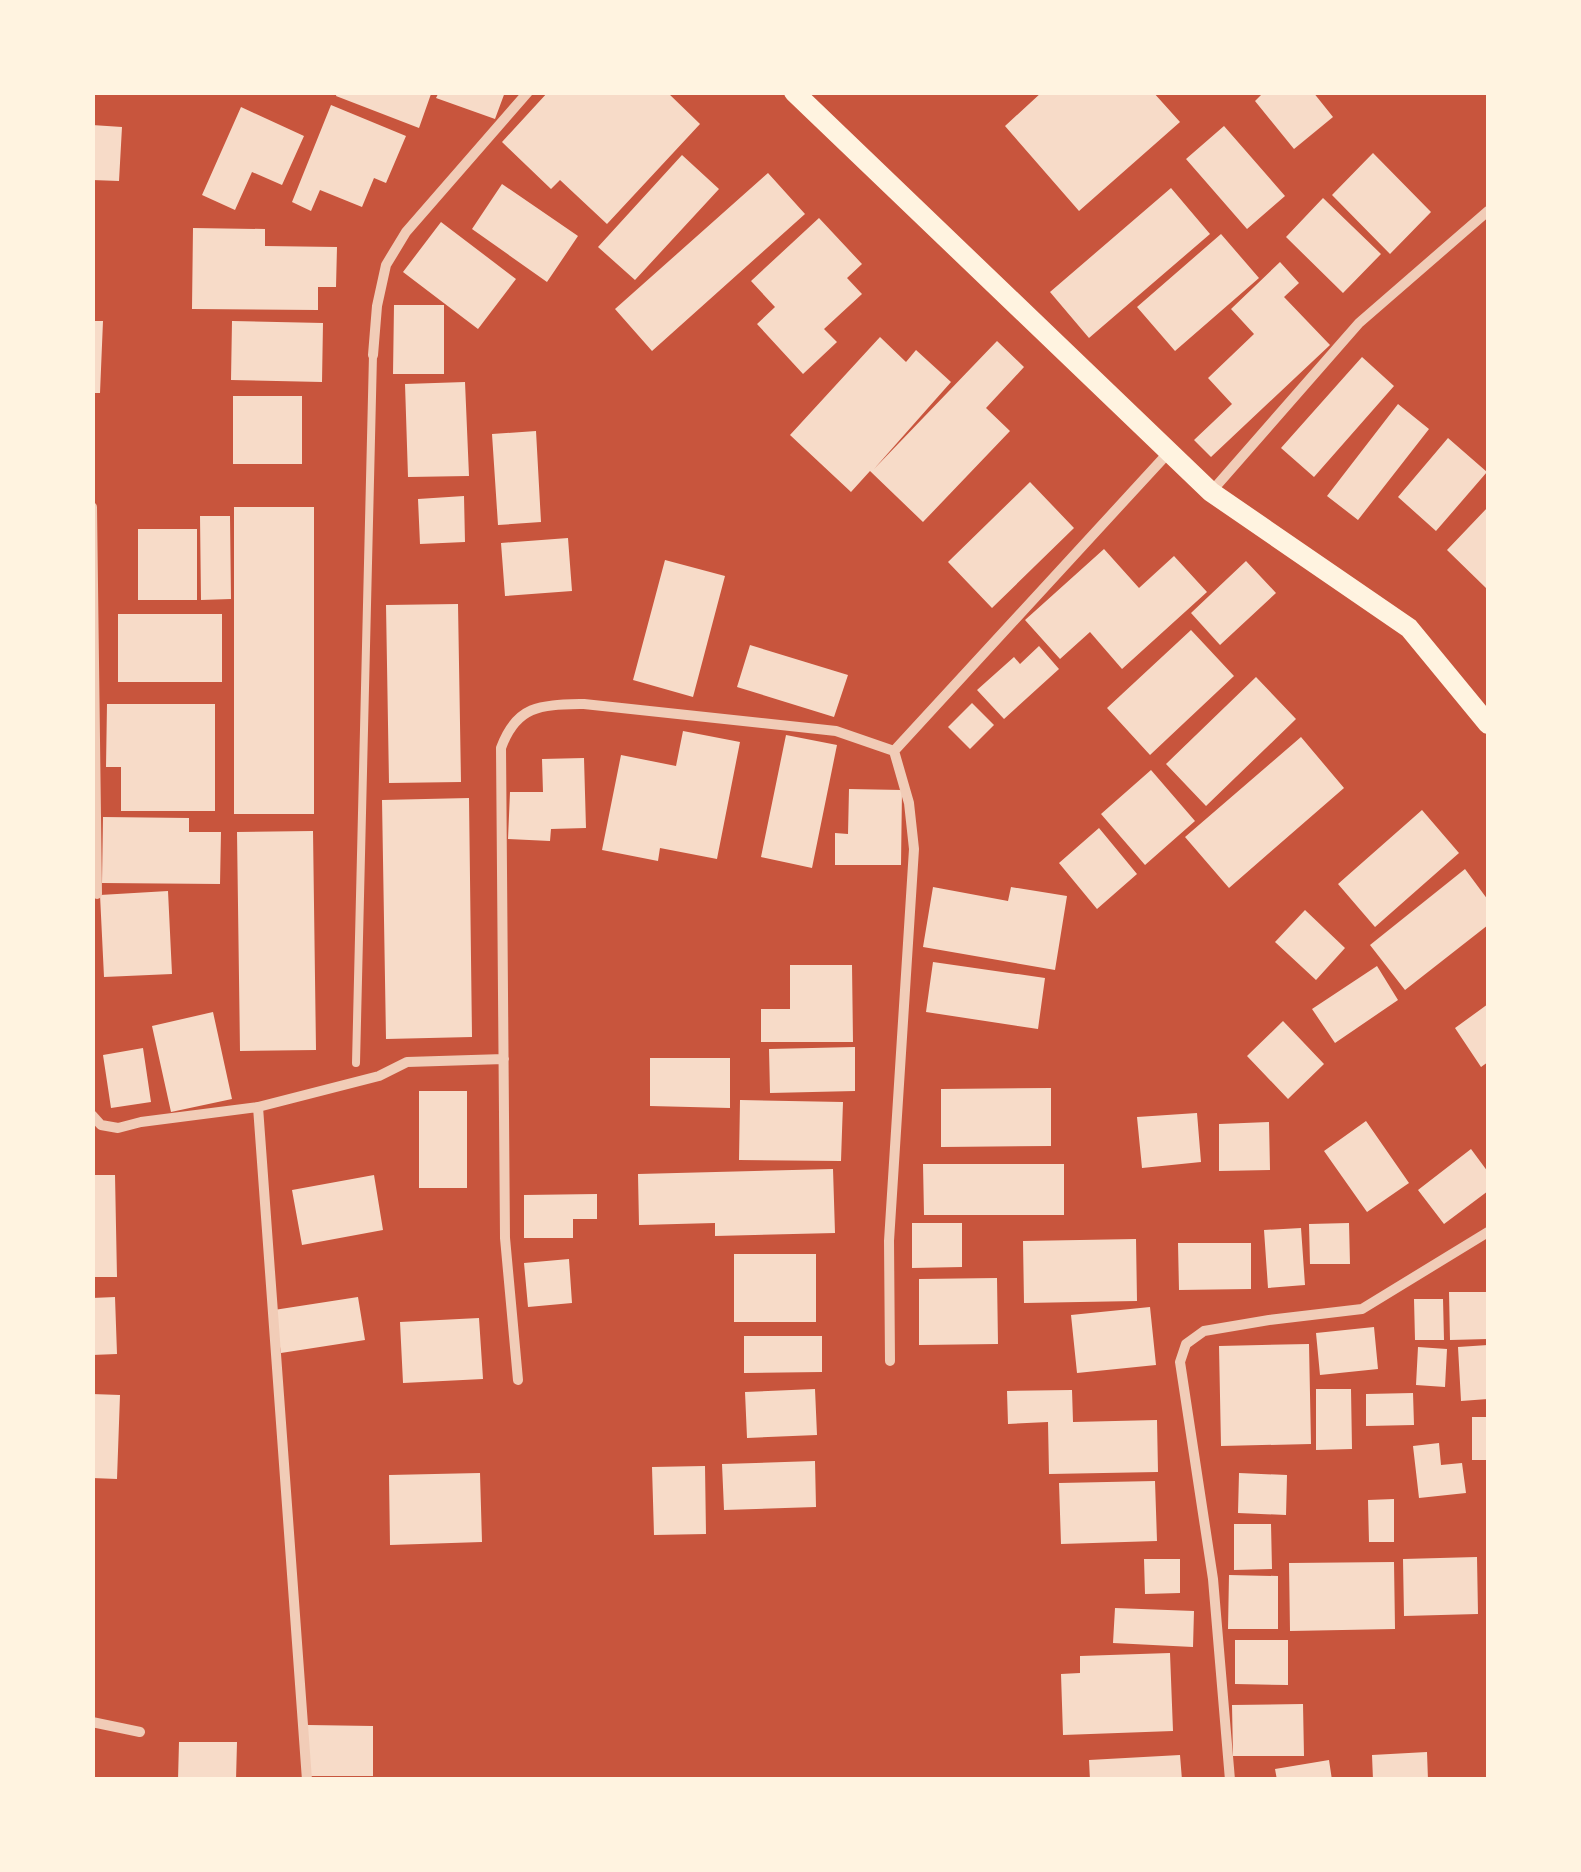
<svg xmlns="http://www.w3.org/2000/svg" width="1581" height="1872" viewBox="0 0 1581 1872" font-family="'Alegreya Sans',sans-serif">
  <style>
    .building { fill: #f7dbc8 }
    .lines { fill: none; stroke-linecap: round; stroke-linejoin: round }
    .service { stroke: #f1ccb7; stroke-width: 8 }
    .minor { stroke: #f1ccb7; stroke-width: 10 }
    .secondary { stroke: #fff3e0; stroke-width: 20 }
  </style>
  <rect width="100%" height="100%" fill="#c8553d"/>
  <!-- building -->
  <path class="building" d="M337 92H426L431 94 419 128 336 96Z
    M439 92H505L495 119 436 98Z
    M548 92H667L700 124 607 224 560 180 551 189 502 142Z
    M1042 92H1153L1180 122 1079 211 1005 126Z
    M1264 92H1313L1333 117 1294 149 1255 101Z
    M331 105 406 136 386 183 374 178 362 207 320 190 311 211 292 202Z
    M241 107 304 136 282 185 252 172 235 210 202 195Z
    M92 125 122 127 119 181 92 180Z
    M1224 126 1285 196 1247 229 1186 159Z
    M1373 153 1431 212 1390 254 1332 195Z
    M682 155 719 189 635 280 598 247Z
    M768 173 805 214 652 351 615 309Z
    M502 184 578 236 547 282 472 229Z
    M1171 188 1210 234 1089 338 1050 292Z
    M1323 198 1381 254 1343 293 1286 237Z
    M819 218 862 264 847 278 862 294 824 329 837 342 803 374 757 324 775 307 751 281Z
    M441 222 516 279 478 329 403 272Z
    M193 228 265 229V246L337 247 336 287H318V310L192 309Z
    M1221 234 1259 278 1175 351 1137 307Z
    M1280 262 1299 283 1284 297 1330 345 1211 457 1194 440 1232 404 1208 378 1254 334 1231 309Z
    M394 305H444V374H393Z
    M92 321H103L100 393H92Z
    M232 321 323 323 322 382 231 380Z
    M880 337 906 362 916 350 951 382 874 469 997 341 1024 367 986 408 1010 431 923 522 870 471 851 492 790 435Z
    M1362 357 1394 386 1314 477 1281 448Z
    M465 382 469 476 408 477 405 384Z
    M233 396H302V464H233Z
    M1398 404 1429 429 1358 520 1327 496Z
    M536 431 541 522 498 525 492 434Z
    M1448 438 1487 472 1436 531 1398 497Z
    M1030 482 1074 528 992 608 948 562Z
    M464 496 465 542 420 544 418 499Z
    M234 507H314V814H234Z
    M1488 507V585L1486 588 1447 550Z
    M200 516H230L231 599 201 600Z
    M138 529H197V600H138Z
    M568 538 572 591 505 596 501 543Z
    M1104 549 1139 588 1174 556 1207 592 1122 669 1090 632 1060 659 1025 620Z
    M665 560 725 576 693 697 633 680Z
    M1246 561 1276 593 1220 645 1191 613Z
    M458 604 461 782 389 783 386 605Z
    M118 614H222V682H118Z
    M1191 630 1234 676 1150 755 1107 708Z
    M750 645 848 675 834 717 737 687Z
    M1039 646 1059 669 1004 719 977 690 1014 657 1020 664Z
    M1256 677 1296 719 1206 806 1166 764Z
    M972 703 994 725 970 749 948 727Z
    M107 704H215V811H121V767H106Z
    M683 731 740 742 717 859 660 848 658 861 602 850 621 755 676 766Z
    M786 735 837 745 812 868 761 857Z
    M1301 737 1344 788 1229 888 1185 837Z
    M584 758 586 828 551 829 550 841 508 839 510 792H543L542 759Z
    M1151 770 1195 821 1145 865 1101 814Z
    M849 789 902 790 901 865H835V833L848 834Z
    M469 798 472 1037 386 1039 382 800Z
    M1422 810 1459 853 1375 927 1338 884Z
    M103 817 189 818V832H221L220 884 102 883Z
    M1099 828 1137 874 1097 909 1059 863Z
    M313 831 316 1050 240 1051 237 832Z
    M1465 869 1488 900V925L1405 990 1370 945Z
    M933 887 1008 901 1011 887 1067 896 1055 970 923 947Z
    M168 891 172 974 104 977 100 895Z
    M1305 910 1345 948 1316 980 1275 942Z
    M933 962 1045 978 1038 1029 926 1012Z
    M790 965H852L853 1042H761V1009H790Z
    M1377 966 1398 1000 1335 1043 1312 1009Z
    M1488 1004V1062L1481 1067 1455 1028Z
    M213 1012 232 1099 171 1112 152 1026Z
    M1283 1021 1324 1064 1288 1099 1247 1056Z
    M855 1047V1091L770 1093 769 1049Z
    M143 1048 151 1102 111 1108 103 1055Z
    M650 1058H730V1108L650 1106Z
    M1051 1088V1146L941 1147V1089Z
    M419 1091H467V1188H419Z
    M740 1100 843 1102 841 1161 739 1160Z
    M1197 1113 1201 1162 1142 1168 1137 1117Z
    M1366 1121 1409 1183 1367 1212 1324 1151Z
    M1269 1122 1270 1170 1219 1171V1124Z
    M1471 1149 1488 1172V1191L1444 1224 1418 1190Z
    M923 1164H1064V1215H924Z
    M833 1169 835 1233 715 1236V1223L639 1225 638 1174Z
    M92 1175H115L117 1277H92Z
    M374 1175 383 1230 302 1245 292 1190Z
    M597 1194V1219H573V1238H524V1195Z
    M912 1223H962V1267L912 1268Z
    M1349 1223 1350 1264H1310L1309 1224Z
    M1301 1228 1305 1285 1268 1288 1264 1230Z
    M1136 1239 1137 1301 1024 1303 1023 1241Z
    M1178 1243H1251V1289L1179 1290Z
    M734 1254H816V1322H734Z
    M569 1259 572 1303 528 1307 524 1263Z
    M997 1278 998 1344 919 1345V1279Z
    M1449 1292H1488V1339L1450 1340Z
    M115 1297 117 1354 92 1355V1298Z
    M358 1297 365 1340 281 1353 274 1310Z
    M1414 1299H1443L1444 1340H1415Z
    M1150 1307 1156 1365 1077 1373 1071 1315Z
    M479 1318 483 1379 403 1383 400 1322Z
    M1374 1327 1378 1369 1320 1375 1316 1333Z
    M744 1336H822V1372L744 1373Z
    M1309 1344 1311 1444 1221 1446 1219 1346Z
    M1488 1345V1399L1461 1401 1458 1347Z
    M1418 1347 1447 1349 1445 1387 1416 1385Z
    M815 1389 817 1435 747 1438 745 1392Z
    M1316 1389H1351L1352 1449 1316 1450Z
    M1072 1390 1073 1422 1157 1420 1158 1472 1049 1474 1048 1422 1008 1424 1007 1391Z
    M1413 1393 1414 1425 1366 1426V1394Z
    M92 1394 120 1395 117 1479 92 1478Z
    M1472 1417H1488V1460H1472Z
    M1439 1443 1441 1465 1462 1463 1466 1493 1419 1498 1413 1446Z
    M815 1461 816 1507 724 1510 722 1464Z
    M705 1466 706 1534 654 1535 652 1467Z
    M480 1473 482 1542 390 1545 389 1475Z
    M1239 1473 1287 1475 1286 1515 1238 1513Z
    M1155 1481 1157 1541 1061 1544 1059 1483Z
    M1394 1499V1542H1369L1368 1500Z
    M1234 1524H1271L1272 1569 1234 1570Z
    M1477 1557 1478 1614 1404 1616 1403 1559Z
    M1144 1559H1180V1593L1145 1594Z
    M1394 1562 1395 1629 1290 1631 1289 1563Z
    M1229 1575 1278 1576V1629H1228Z
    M1115 1608 1194 1611 1193 1647 1113 1643Z
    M1235 1640H1288V1685L1235 1684Z
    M1170 1653 1173 1731 1063 1735 1061 1674 1080 1673V1656Z
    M1303 1704 1304 1756H1233L1232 1705Z
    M308 1725 373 1726V1776H308Z
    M179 1742H237L236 1780H178Z
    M1427 1752 1428 1780H1373L1372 1755Z
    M1180 1755 1182 1780H1090L1089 1760Z
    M1329 1760 1332 1780H1277L1275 1769Z"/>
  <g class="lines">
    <!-- service -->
    <path class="service" d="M356 1063 373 355"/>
    <!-- minor -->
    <path class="minor" d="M373 355 377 306 386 265 406 232 528 92
      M1211 492 1359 323 1488 211
      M92 507 97 894
      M894 751 1169 452
      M258 1107 307 1780
      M92 1115 101 1125 118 1128 141 1122 258 1107 379 1076 407 1062 504 1059
      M890 1361 889 1241 914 849 909 803 894 751
      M518 1380 505 1238 501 748C517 704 542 705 584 704L836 731 894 751
      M92 1722 140 1732
      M1230 1780 1213 1579 1180 1362 1186 1344 1204 1331 1269 1320 1362 1309 1488 1232"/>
    <!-- secondary -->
    <path class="secondary" d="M794 92 1211 492 1409 628 1488 724"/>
  </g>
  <!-- border -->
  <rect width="1581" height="1872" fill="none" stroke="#fff3e0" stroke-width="190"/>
</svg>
